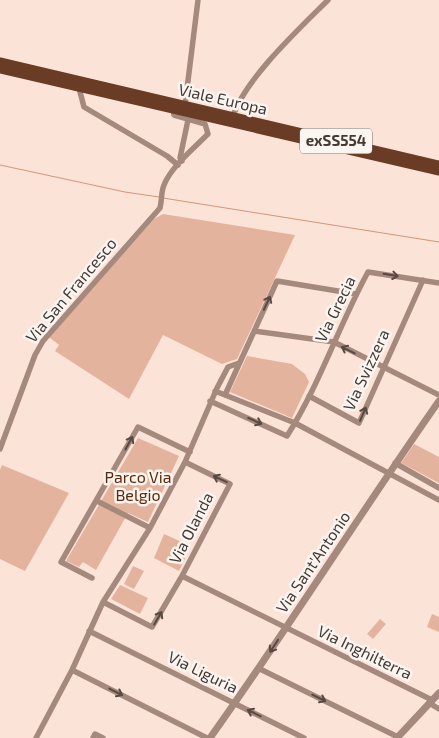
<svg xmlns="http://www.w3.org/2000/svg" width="439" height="738" viewBox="0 0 439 738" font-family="'Exo 2',sans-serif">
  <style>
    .green { fill: #e4b39d }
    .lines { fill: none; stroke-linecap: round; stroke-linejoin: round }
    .stream { stroke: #d59578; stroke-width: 1 }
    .minor { stroke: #a6897d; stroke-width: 5.5 }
    .tertiary { stroke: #a6897d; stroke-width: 7 }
    .primary { stroke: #6a3b25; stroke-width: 9 }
    .oneway { stroke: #584942 }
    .labels { text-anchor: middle; stroke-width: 5; stroke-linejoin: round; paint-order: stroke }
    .shield { fill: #fbf5f2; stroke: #7c716c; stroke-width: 1 }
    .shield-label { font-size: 15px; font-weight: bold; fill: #453933 }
    .street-label { font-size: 16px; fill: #453933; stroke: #fbf5f2 }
    .park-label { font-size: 16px; fill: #612706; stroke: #fbf5f2 }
  </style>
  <rect width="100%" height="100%" fill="#fce3d8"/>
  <!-- green -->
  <path class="green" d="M163 214 295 235 237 359 222 364 163 335 129 399 55 351 59 345 49 337 154 219Z
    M247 356 292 364 305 374 309 382 292 418 230 392Z
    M138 438 179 456 148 522 128 513 96 570 83 562 79 567 66 561Z
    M414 444 439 457V483L401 463Z
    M2 465 69 493 25 571 0 559V470Z
    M164 534 191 546 179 571 154 558Z
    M133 566 144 571 134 589 124 584Z
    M120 585 148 598 140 614 111 599Z
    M432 614 439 617V632L427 627Z
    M380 619 386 624 373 639 367 634Z"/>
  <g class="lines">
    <!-- stream -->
    <path class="stream" d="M0 165 125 192 159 197
      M163 198 439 242"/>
    <!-- minor -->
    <path class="minor" d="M79 88 84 107 167 156 178 165
      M185 105 198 0
      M233 116C245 79 299 29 328 0
      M182 161 180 158 188 120
      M254 331 334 342 439 395
      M215 391 295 423 439 500
      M225 395 277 281 356 294
      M309 396 359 423 423 280
      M210 401 287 436C320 384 339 325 368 272L439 283
      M0 449 35 355 43 341 160 208C162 200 161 192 164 185 171 167 194 148 208 134L205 124 174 115 173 110
      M395 463 439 488
      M97 501 150 528
      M182 576 432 700
      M92 578 61 562 138 427 190 452
      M103 602 152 627 182 576 230 484 185 462
      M89 631 304 738
      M260 669 398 737
      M72 670 207 738
      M429 703 439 709
      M36 738 72 670 103 602 150 528 185 462 217 388 228 367 239 363
      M93 738 95 734 103 738"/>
    <!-- tertiary -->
    <path class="tertiary" d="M210 738C289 627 361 512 439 401
      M397 738 439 693"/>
    <!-- primary -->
    <path class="primary" d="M0 62 439 165
      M0 69 439 171"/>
  </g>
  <!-- one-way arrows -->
  <defs><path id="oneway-shaft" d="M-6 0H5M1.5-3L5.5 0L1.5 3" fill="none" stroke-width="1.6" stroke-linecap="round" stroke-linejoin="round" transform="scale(1.25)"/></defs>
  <g class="oneway">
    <use href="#oneway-shaft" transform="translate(391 275) rotate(9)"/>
    <use href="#oneway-shaft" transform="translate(267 303) rotate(-65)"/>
    <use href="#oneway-shaft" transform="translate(348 350) rotate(-153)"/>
    <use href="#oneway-shaft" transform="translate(363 414) rotate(-67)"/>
    <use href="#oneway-shaft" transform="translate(255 421) rotate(24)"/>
    <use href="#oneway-shaft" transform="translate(129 443) rotate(-61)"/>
    <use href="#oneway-shaft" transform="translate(220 479) rotate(-155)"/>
    <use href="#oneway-shaft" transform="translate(158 618) rotate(-60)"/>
    <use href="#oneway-shaft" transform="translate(274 646) rotate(123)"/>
    <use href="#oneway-shaft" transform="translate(116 692) rotate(27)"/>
    <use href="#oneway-shaft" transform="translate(319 698) rotate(26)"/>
    <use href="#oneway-shaft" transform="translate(254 713) rotate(-154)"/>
  </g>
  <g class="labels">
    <!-- shield labels -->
    <rect class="shield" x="300" y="128.5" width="72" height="25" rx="4"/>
    <g class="shield-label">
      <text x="336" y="146">exSS554</text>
    </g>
    <!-- street labels -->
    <g class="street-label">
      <text transform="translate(223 99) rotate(13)" y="6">Viale Europa</text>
      <text transform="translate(71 290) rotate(-50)" y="6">Via San Francesco</text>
      <text transform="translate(335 309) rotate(-64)" y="6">Via Grecia</text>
      <text transform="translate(366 370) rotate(-65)" y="6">Via Svizzera</text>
      <text transform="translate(191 528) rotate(-63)" y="6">Via Olanda</text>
      <text transform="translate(313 562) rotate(-56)" y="6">Via Sant'Antonio</text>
      <text transform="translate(365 652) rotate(26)" y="6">Via Inghilterra</text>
      <text transform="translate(203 672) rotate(26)" y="6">Via Liguria</text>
    </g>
    <!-- park labels -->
    <g class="park-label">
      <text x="138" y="483">Parco Via<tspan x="138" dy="18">Belgio</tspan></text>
    </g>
  </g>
</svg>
